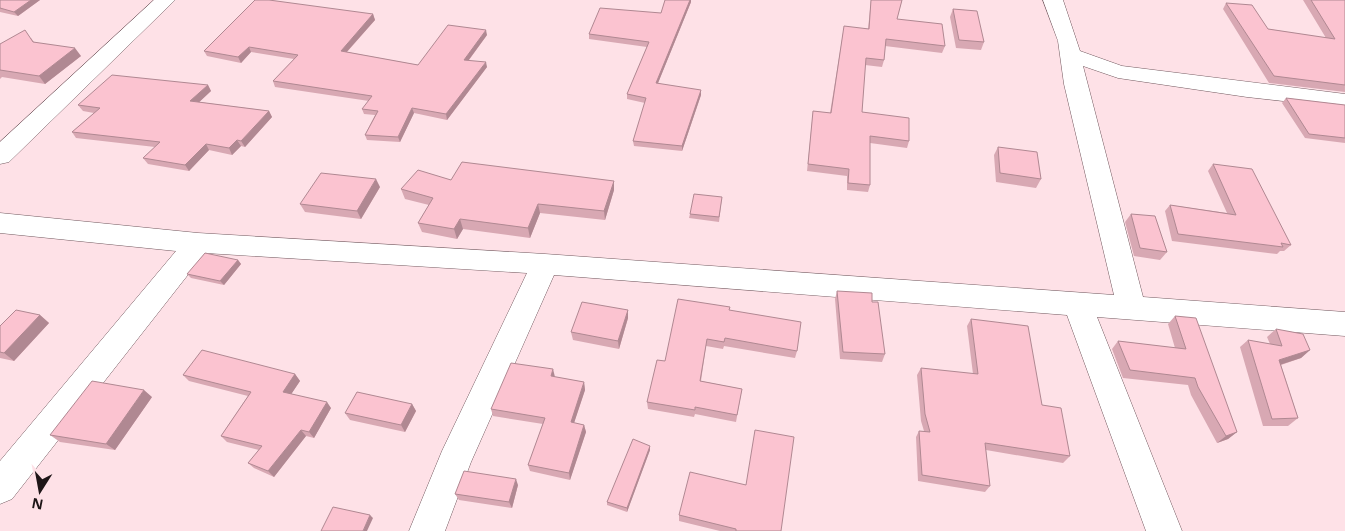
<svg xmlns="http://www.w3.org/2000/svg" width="1345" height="531" viewBox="0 0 1345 531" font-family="'Open Sans',sans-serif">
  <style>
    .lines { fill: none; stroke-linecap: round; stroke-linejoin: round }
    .minor-casing { stroke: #72595f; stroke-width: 1 }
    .minor { fill: #fff; fill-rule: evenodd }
    .wall { fill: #d8a8b3 }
    .shaded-wall { fill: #b08892 }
    .building { fill: #fbc3d0; stroke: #b08892 }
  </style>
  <rect width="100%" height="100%" fill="#fee1e7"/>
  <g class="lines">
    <defs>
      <path id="minor" d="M154 0H175L9 162 0 164V142Z
        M1043 0H1063L1080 51 1122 66 1345 94V108L1247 97 1118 78 1083 66 1143 297 1345 312V336L1097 317 1182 531H1146L1067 315 554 275 471 462 445 531H409L442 451 527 273 205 253 12 499 0 504V461L176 251 0 233V213L198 233 545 254 1114 295 1064 84 1058 41Z"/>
    </defs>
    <!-- minor casing -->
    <use href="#minor" class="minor-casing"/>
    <!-- minor -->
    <use href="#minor" class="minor"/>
  </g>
  <!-- wall -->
  <path class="wall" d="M0 0H40L18 16 0 12Z
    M665 0H691V2L658 83 701 95 682 151 634 146 633 141 645 103 627 99V94L647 47 589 39V34L661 13Z
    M871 0H902L897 19 945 46 942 53 885 46 884 60 882 67 865 65 862 112 909 141 907 148 870 143V185L868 192 847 190V176L807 171 813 111 830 113 843 33 868 29Z
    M1303 0H1345V92L1269 83 1223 9 1226 3 1268 29 1326 38Z
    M953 9 984 42 981 50 956 48 950 17Z
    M373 14 375 20 347 52 418 65 487 35 469 60 487 67 447 120 414 113 400 142 367 140 365 135 375 115 364 114 362 109 369 101 275 87 273 81 294 59 251 52 241 63 207 56 204 51Z
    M31 38 34 42 81 56 45 84 2 77 0 79V44Z
    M208 85 211 91 199 102 269 111 272 117 245 147 241 146 232 155 209 150 189 171 148 164 143 158 155 147 76 138 72 132 94 113 83 111 78 105Z
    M1286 98 1345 105V143L1305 138 1282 103Z
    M998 147 1041 179 1036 188 996 182 994 155Z
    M1213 164 1291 245 1284 251H1280L1277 254 1172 241 1165 211 1170 205 1227 213 1208 171Z
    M451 180 614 181V190L605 220 540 213 530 238 463 229 457 239 422 232 418 223 429 205 405 199 401 189Z
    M380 187 361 219 305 212 300 204Z
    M722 197 719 222 689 218 690 214Z
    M1131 214 1167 252 1160 260 1134 256 1125 222Z
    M238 260 241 264 224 285 191 278 187 274Z
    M837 291 872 302 885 354 882 362 840 359 835 299Z
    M628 310V318L619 349 573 340 571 332Z
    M729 310 797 351 795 358 724 346 723 349 706 346 701 381 742 389 736 422 695 414 694 417 648 409 647 402 665 361Z
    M40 315 49 323 14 361 0 358V326Z
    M1175 316 1237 432 1228 439 1217 443 1191 395 1188 385 1123 378 1112 349 1118 341 1175 348 1168 324Z
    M971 319 1042 405 1070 456 1063 463 986 450 990 486 985 492 918 481 916 437 919 431H924L921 421 917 375 921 368 973 374 967 326Z
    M1276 329 1310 350 1301 358 1281 365 1298 418 1288 426H1263L1240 347 1248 340 1270 344 1267 337Z
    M295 374 300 381 291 394 331 408 314 438 306 436 274 477 254 468 248 463 259 450 227 442 221 436 248 396 189 381 183 375Z
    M555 377 584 382 585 390 574 423 584 425 586 432 570 480 530 471 528 465 543 424 493 416 491 409Z
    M152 397 115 450 60 442 50 435Z
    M412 404 416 411 405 432 350 420 345 413Z
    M650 446V450L627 512 607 505V502Z
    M518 485 512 508 459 500 455 494Z
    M679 515 781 531H720L679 521Z"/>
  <!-- shaded-wall -->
  <path class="shaded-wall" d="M31 0H40L18 16 14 12Z
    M690 0H691V2L656 88V83Z
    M373 14 375 20 343 56 341 51Z
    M486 30 487 35 465 65 464 60Z
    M249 47 251 52 241 63 238 57Z
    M75 48 81 56 45 84 39 76Z
    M486 62 487 67 447 120 446 114Z
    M208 85 211 91 194 107 190 101Z
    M701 90V95L682 151V146Z
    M412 108 414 113 400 142 398 137Z
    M269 111 272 117 245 147 241 141Z
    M237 140 241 146 232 155 229 148Z
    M206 144 209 150 189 171 185 165Z
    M376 179 380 187 361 219 357 211Z
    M614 181V190L605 220 604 211Z
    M538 204 540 213 530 238 528 228Z
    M460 219 463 229 457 239 454 229Z
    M238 260 241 264 224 285 220 281Z
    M628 310V318L619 349 618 341Z
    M40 315 49 323 14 361 4 353Z
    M1310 350 1301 358 1270 368 1279 360Z
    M553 369 555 377 551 376Z
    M295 374 300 381 288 399 283 392Z
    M584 382 585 390 572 429 571 422Z
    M144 390 152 397 115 450 106 444Z
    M327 402 331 408 314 438 309 432Z
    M412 404 416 411 405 432 401 425Z
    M584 425 586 432 570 480 569 473Z
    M301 430 306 436 274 477 268 471Z
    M1237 432 1228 439 1217 443 1226 436Z
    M650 446V450L627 512V508Z
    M516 479 518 485 512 508 509 502Z
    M370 515 373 518 367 531H363Z"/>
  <!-- building -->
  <path class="building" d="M0 0H31L14 12 0 8Z
    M255 0H269L373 14 341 51 418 65 448 25 486 30 464 60 486 62 446 114 412 108 398 137 365 135 378 111 362 109 372 96 273 81 298 55 249 47 238 57 204 51Z
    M665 0H690L656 83 701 90 682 146 633 141 646 98 627 94 649 42 589 34 600 8 661 13Z
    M871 0H902L897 19 942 24 945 46 886 39 884 60 866 58 862 112 909 118V141L870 136V185L848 183 849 169 808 164 813 111 831 113 844 26 869 29Z
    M1311 0H1345V85L1274 76 1226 3 1252 5 1268 29 1335 39Z
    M953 9 977 11 984 42 959 40Z
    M25 30 33 42 75 48 39 76 0 70V44Z
    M112 75 208 85 190 101 269 111 241 141 237 140 229 148 206 144 185 165 143 158 160 142 72 132 100 108 78 105Z
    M1286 98 1345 105V138L1309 134Z
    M998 147 1037 152 1041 179 1000 173Z
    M462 162 614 181 604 211 538 204 528 228 460 219 454 229 418 223 433 198 401 189 418 170 451 180Z
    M1213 164 1252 169 1291 245 1281 243 1283 247 1178 234 1170 205 1236 215Z
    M321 173 376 179 357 211 300 204Z
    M694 194 722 197 719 217 690 214Z
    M1131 214 1155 216 1167 252 1140 248Z
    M205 253 238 260 220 281 187 274Z
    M837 291 872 293V302H878L885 354 843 352Z
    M678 299 730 307 729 310 801 322 797 351 725 338 724 342 707 339 700 381 742 389 737 415 695 407V410L647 402 657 360 665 361Z
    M582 302 628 310 618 341 571 332Z
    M16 310 40 315 4 353 0 352V326Z
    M1175 316 1196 318 1237 432 1226 436 1198 387 1195 378 1130 370 1118 341 1186 349Z
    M971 319 1028 326 1042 405 1061 408 1070 456 985 443 990 486 922 475 919 431 930 432 925 414 921 368 978 374Z
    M1276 329 1303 334 1310 350 1279 360 1298 418 1272 419 1248 340 1282 346Z
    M202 350 295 374 283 392 327 402 309 432 301 430 268 471 248 463 262 446 221 436 251 392 183 375Z
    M511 363 553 369 551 376 584 382 571 422 584 425 569 473 528 465 545 418 491 409Z
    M92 381 144 390 106 444 50 435Z
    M357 392 412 404 401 425 345 413Z
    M755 430 794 437 781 531H736V529L679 515 690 472 746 485Z
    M633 439 650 446 627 508 607 502Z
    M464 471 516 479 509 502 455 494Z
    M333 507 370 515 363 531H321Z"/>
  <!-- north arrow -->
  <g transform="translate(40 491) rotate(191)" stroke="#fee1e7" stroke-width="4" paint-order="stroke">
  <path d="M0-4L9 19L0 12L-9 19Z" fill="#1e1517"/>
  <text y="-8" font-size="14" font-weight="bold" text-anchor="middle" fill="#1e1517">N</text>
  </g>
</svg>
